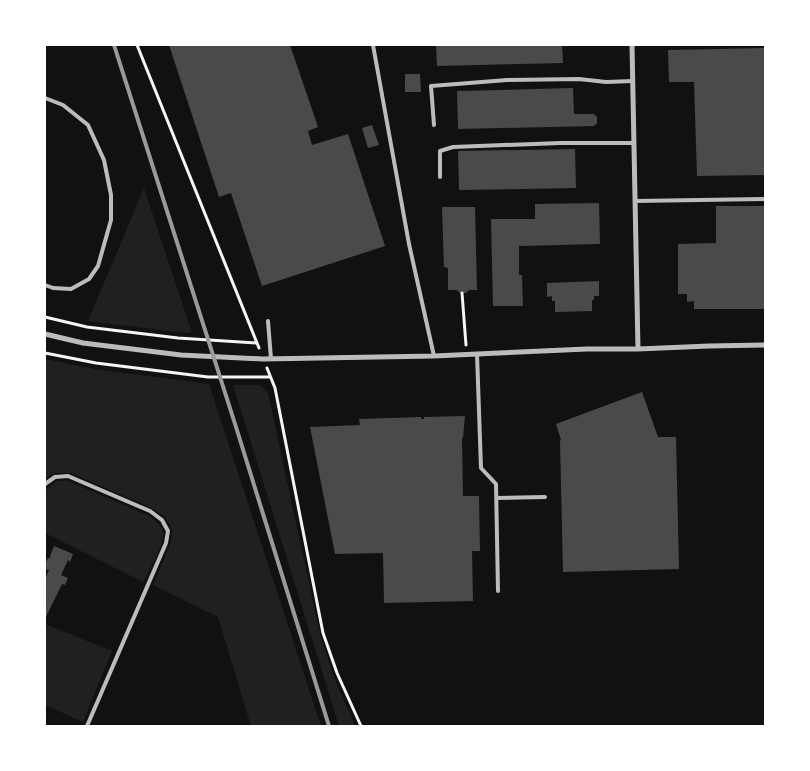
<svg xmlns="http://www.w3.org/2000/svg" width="810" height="771" viewBox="0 0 810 771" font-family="'PT Sans',sans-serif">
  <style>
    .green { fill: #202020 }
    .building { fill: #4a4a4a }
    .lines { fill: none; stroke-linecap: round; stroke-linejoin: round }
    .path { stroke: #f5f5f5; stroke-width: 3 }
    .service { stroke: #bcbcbc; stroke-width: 4 }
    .minor { stroke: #bcbcbc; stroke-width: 5 }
    .rail { stroke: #9a9a9a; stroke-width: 4 }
  </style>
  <rect width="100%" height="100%" fill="#111"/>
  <!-- green -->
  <path class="green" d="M144 188 192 333 176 332 88 321Z
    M45 359 94 369 209 384 321 726H251L218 617 153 585 171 543 172 530 165 517 152 508 71 473H55L45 478Z
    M233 385H260L268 393 320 634 333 675 355 726H339Z
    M57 481H68L147 515C154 520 162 525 163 533 165 544 148 572 143 582L45 533V490Z
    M45 624 112 651 83 722 45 705Z"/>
  <!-- building -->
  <path class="building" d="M169 45H290L318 127 308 131 312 145 348 134 385 246 262 286 231 193 219 197Z
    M436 45H562L563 63 437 66Z
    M765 48V175L697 176 694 82H669L668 50Z
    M405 74H420L421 92H405Z
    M573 88 574 114H594L597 117V123L594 126 458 129 457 91Z
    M372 125 379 145 368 148 362 128Z
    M575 149 576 188 459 190 458 151Z
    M599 203 600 244 519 246V275H522L523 306H493L491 219H535V204Z
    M716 206H765V309H694V301L687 302V294H678V244L716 243Z
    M442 207H475L477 290H469L466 293H460L457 290H448V268L444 267Z
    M599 281V296H594V300H592V311L555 312V301H552V296L547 297V283Z
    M642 392 658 437H676L679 569 563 572 560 440H561L556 424Z
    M465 416 463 438H462L463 496H479L480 551H472L473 601 384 603 383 553 335 554 310 427 360 425 359 419 421 417V419H424V417Z
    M54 546 73 554 70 562 68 560 61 575 68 578 65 585 62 584 46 617 45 616V579L49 570 45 569V564L48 558 49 559Z"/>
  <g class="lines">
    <!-- path -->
    <path class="path" d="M137 45 259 348
      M462 293 466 345
      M45 317 87 327 178 338 257 343
      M45 353 96 363 208 377H270
      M267 368 275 388 323 633 337 673 361 726"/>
    <!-- service -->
    <path class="service" d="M373 45 409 244 434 356
      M45 98 63 105 88 125 104 160 111 195V220L98 266 89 279 71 289 53 288 45 285
      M434 125 431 86 507 80 579 79 606 82 633 81
      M440 177V151L453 147 560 143H634
      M635 201 765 199
      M268 321 271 359
      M477 354 481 468 496 484 498 591
      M45 484 55 477 68 476 150 511 162 520 168 531 166 543 87 726
      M497 498 545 497"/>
    <!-- minor -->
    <path class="minor" d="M632 45 638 349
      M45 334 83 343 181 355 263 359 434 356 587 349H638L709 346 765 345"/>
    <!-- rail -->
    <path class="rail" d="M114 45 236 427 329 726"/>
  </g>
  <!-- border -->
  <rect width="810" height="771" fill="none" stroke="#ffffff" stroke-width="92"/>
</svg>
